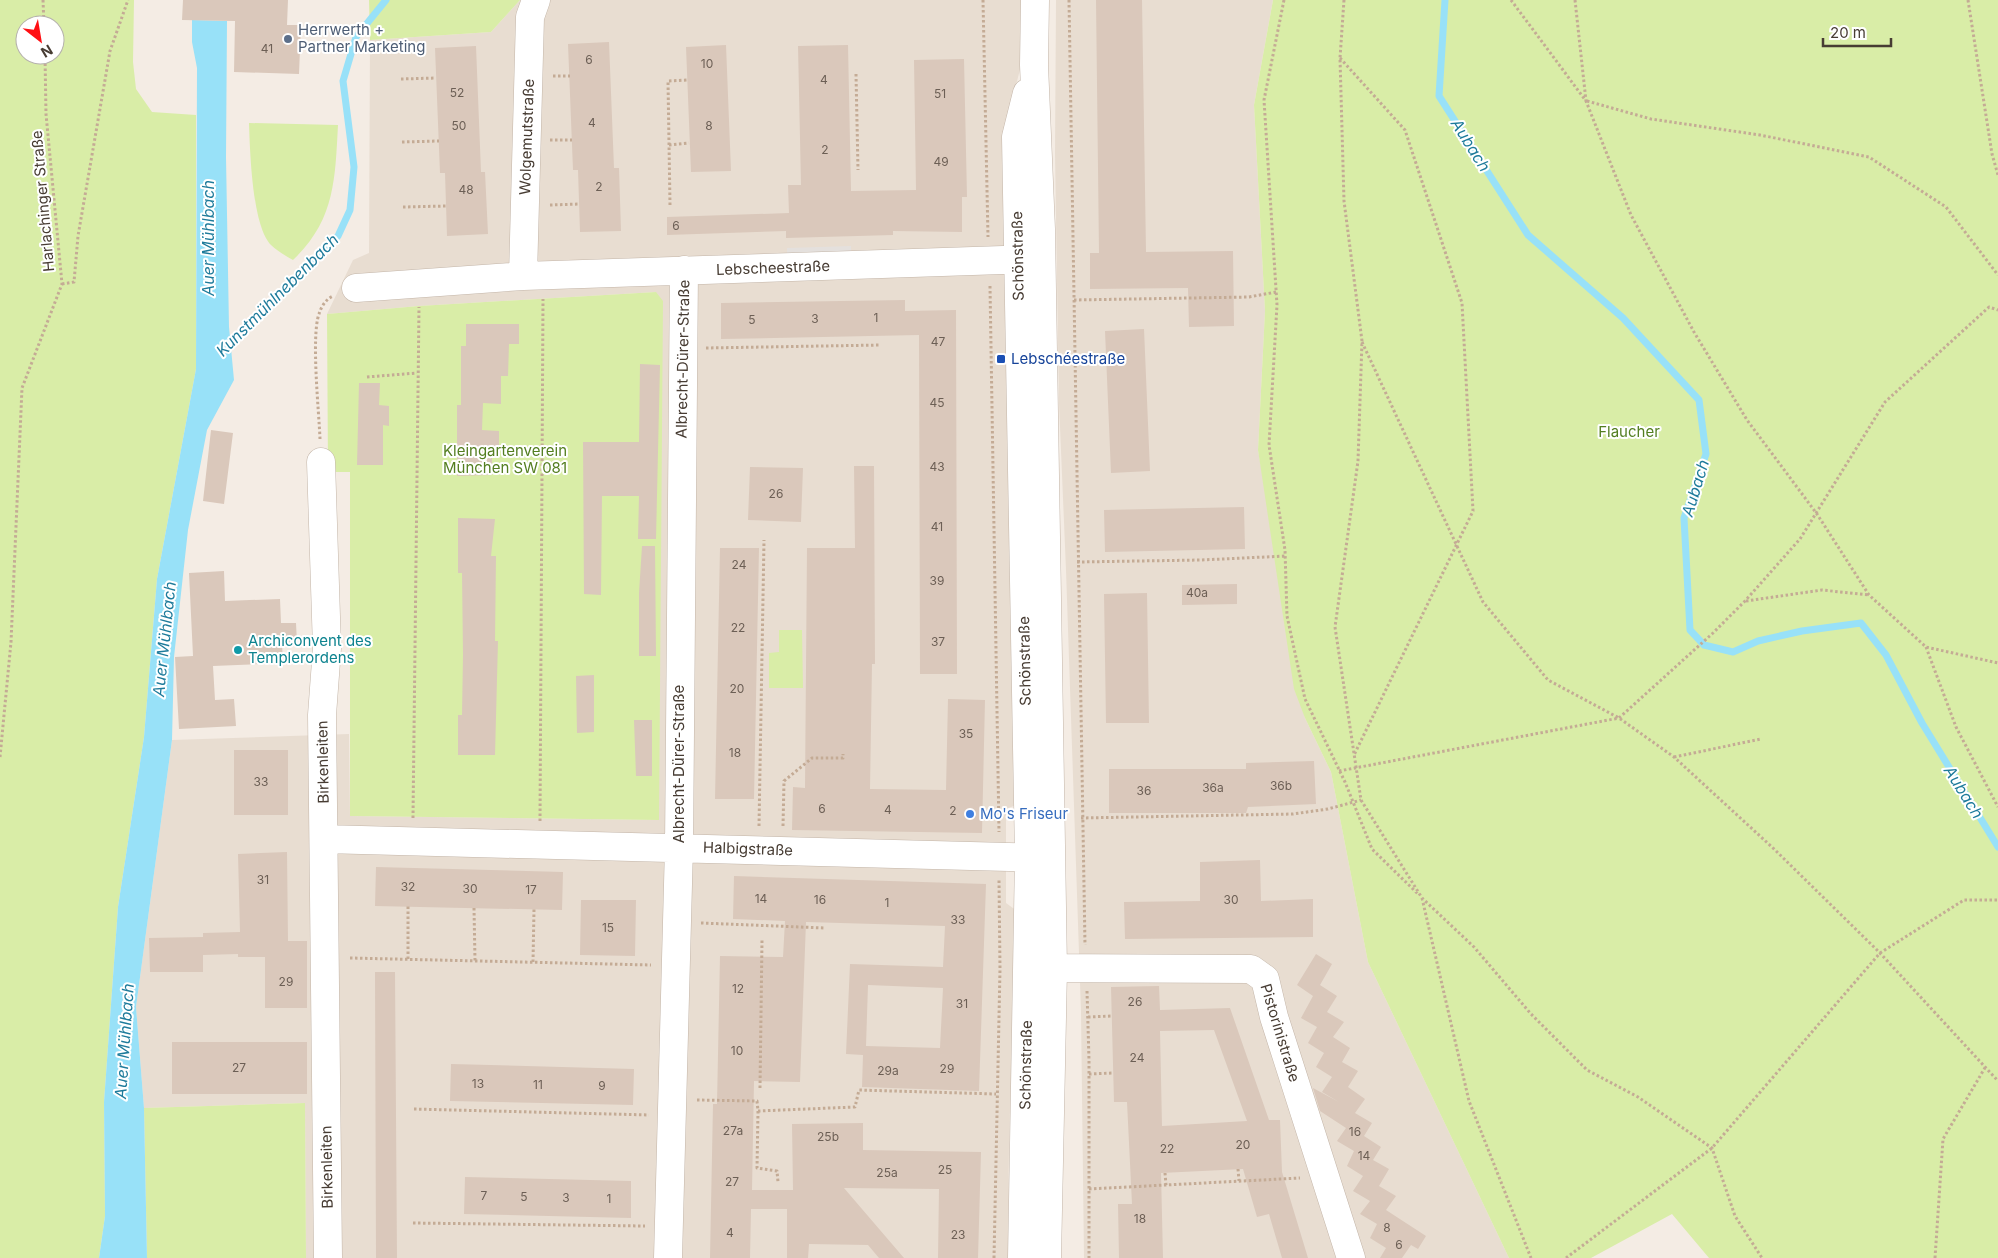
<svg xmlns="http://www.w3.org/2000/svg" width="1998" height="1258" viewBox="0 0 1998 1258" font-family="Inter,sans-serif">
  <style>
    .residential { fill: #e8ddd1 }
    .green { fill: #d9eda7; fill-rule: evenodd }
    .parking { fill: #e4e0dd }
    .water { fill: #98e1f8 }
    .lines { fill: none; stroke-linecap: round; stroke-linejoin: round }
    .stream { stroke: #98e1f8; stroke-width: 7 }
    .building { fill: #dac8bb; fill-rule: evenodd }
    .minor-casing { stroke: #c3b5a8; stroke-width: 29 }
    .path { stroke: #c4ab95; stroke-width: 3; stroke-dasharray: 2.5 2.5; stroke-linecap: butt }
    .minor { stroke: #fff; stroke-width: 28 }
    .service-dot { fill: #5c6f8a; stroke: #fff; stroke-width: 2 }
    .transit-dot { fill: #1a4fb4; stroke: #fff; stroke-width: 2 }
    .culture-dot { fill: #0f9aa8; stroke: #fff; stroke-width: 2 }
    .shop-dot { fill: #3f7fe0; stroke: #fff; stroke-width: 2 }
    .labels { text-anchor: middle; stroke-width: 4; stroke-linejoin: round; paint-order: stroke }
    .number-label { font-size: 12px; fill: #6c5f55 }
    .service-label { font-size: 15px; fill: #4e5e75; stroke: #fff; text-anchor: start }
    .street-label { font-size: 15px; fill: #473c33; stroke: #fff }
    .transit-label { font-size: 15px; fill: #164399; stroke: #fff; text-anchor: start }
    .park-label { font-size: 15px; fill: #537e20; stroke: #fff }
    .culture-label { font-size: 15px; fill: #0d838f; stroke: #fff; text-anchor: start }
    .shop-label { font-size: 15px; fill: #366cbe; stroke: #fff; text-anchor: start }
    .water-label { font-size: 16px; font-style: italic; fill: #1e7b9b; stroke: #fff }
  </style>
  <rect width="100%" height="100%" fill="#f4ece4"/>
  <!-- residential -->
  <path class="residential" d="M520 0H1021L1023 58 1002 139 1016 805 1006 809V903L1017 911 1009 1141 1008 1258H306L305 1103 144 1108 136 1007 172 740 349 734 350 816 658 820 656 292 419 306 327 314 353 260 369 253 370 40 491 32Z
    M1056 0H1273L1254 105 1265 311 1258 450 1305 718 1331 772 1368 962 1509 1258H1084L1081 1012 1066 570 1059 403 1055 153Z"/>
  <!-- green -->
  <path class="green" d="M0 0H134L133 62 136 89 152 112 196 115V369L157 579 144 737 118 907 104 1102 105 1216 99 1258H0ZM25 25H55V55H25Z
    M369 0H520L491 32 370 40Z
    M1273 0H1998V1258H1709L1672 1214 1591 1258H1509L1368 962 1331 772 1305 718 1294 689 1258 450 1265 311 1254 105Z
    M249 123 338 125C335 180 335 220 293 260 286 256 277 251 271 245 252 226 250 150 249 123Z
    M656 292 663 301 659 820 350 816V472H328L327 314 419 306Z
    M779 630H802L803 688H769V653L779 652Z
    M305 1103 306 1258H147L144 1108Z"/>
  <!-- parking -->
  <path class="parking" d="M851 246V253L787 256V248Z"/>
  <!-- water -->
  <path class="water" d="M192 20 227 21 226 157 229 327 234 380 207 430 188 530 174 657 172 740 136 1007 144 1108 147 1258H99L105 1216 104 1102 118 907 144 737 157 579 196 369 197 68 192 42Z"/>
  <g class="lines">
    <!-- stream -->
    <path class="stream" d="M1445 0 1439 96 1528 235 1623 318 1699 400 1706 454 1684 518 1690 630 1704 645 1733 652 1758 641 1802 631 1861 623 1886 655 1922 723 1998 847
      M225 349 338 236 350 210 354 167 343 81 356 37 386 0"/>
  </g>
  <!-- building -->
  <path class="building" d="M183 0H288L287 25H301L299 74 234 72 235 21 182 20Z
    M1096 0H1142L1146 252 1233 251 1234 326 1189 327 1188 288 1090 289V253H1099Z
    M609 42 614 168H619L621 231 580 232 578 170H573L568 44Z
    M726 45 731 171 691 172 686 47Z
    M848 45 851 191 916 190 914 60 964 59 967 197H962V232L893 231V235L786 238V231L667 235V217L789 213 788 185H801L798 46Z
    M476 46 481 172H485L488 234 447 236 445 173H440L435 48Z
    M905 300V311L956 310 957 674H920L919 335 721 339V303Z
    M466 324H519V344H509L508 376H501V404L483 403 482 430 499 431V452H492V475L457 476V405H461V346H466Z
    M1144 329 1150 471 1111 473 1105 331Z
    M640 364 660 365 656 539H638L639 496H602L601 595 584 594 583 442H639Z
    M359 383H380L379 405 389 406V426L383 425V465H357Z
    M211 430 233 433 224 504 203 501Z
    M854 466H874L875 664H872L870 789 946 790 948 699 985 700 982 833 792 830 793 787 805 788 807 548H855Z
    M750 467 803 468 801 522 748 520Z
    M1244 507 1245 549 1105 552 1104 510Z
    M458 518 495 519 491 556H496L495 641H498L495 755H458V715H462L463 655 462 573H458Z
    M642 546H655L656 656H639V593Z
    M720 548H759L754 799H715Z
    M224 571 225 601 280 599 281 623H296L297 643 282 644 283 663 213 666 215 700 234 699 236 726 179 729 175 657 193 656 189 573Z
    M1237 584V604L1182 605V585Z
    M1147 593 1149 723H1106L1104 594Z
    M594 675V732L577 733 576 676Z
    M634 720H652V776H636Z
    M234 750H288V815H234Z
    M1314 761 1316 804 1248 807 1246 813H1109V769H1246V763Z
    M287 852 288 941H307V1008H265V957H238V954L203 955V972H150L149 938 203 937V933L240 932 238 854Z
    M1260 860 1261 901 1313 899V937L1125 939 1124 902 1200 901V862Z
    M376 867 563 872 562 910 375 906Z
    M734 876 986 884 979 1091 862 1087 863 1055 846 1054 850 964 943 967 945 926 806 922 800 1082 754 1081 752 1190H793L792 1124 863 1123V1150L981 1152 978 1258H938L939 1189 844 1188 904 1258H879L868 1245 809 1244 808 1258H787V1209H751L750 1258H710L713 1104H717L720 956 783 957 785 921 733 919ZM868 985 943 988 940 1048 866 1046Z
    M581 900H636L635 956 580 955Z
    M1316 954 1332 964 1320 985 1337 996 1327 1012 1344 1022 1333 1037 1350 1048 1342 1062 1358 1071 1348 1087 1365 1099 1355 1113 1372 1123 1364 1136 1381 1147 1373 1160 1389 1169 1379 1186 1396 1196 1386 1210 1426 1236 1418 1249 1411 1245 1402 1258H1380L1386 1248 1370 1238 1377 1224 1360 1214 1370 1201 1353 1191 1363 1176 1347 1166 1354 1151 1337 1141 1346 1128 1320 1111 1313 1088 1339 1102 1322 1092 1332 1077 1316 1067 1324 1053 1308 1043 1317 1027 1301 1018 1313 996 1297 985Z
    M375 972H395L397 1258H376Z
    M1159 986 1160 1010 1230 1008 1269 1120H1280L1282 1172 1308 1258H1282L1269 1214 1257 1217 1243 1169 1161 1173 1163 1258H1119L1118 1204H1132L1127 1102H1114L1111 987ZM1214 1030 1247 1121 1162 1126 1160 1031Z
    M172 1042H307V1094H172Z
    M451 1064 634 1069 633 1105 450 1101Z
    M465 1177 631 1181V1218L464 1214Z"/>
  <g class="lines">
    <defs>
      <path id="minor" d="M1035 0 1034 65 1041 229 1053 969 1047 1258
        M523 276 530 17 536 0
        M356 288 523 276 1035 259
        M321 462 327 648 322 715 328 1258
        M324 839 1048 858
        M1035 968 1251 969 1265 979 1274 1017 1351 1258
        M668 1258 679 847 684 270
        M1022 1258 1029 857 1016 137 1027 93"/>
    </defs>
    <!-- minor casing -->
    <use href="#minor" class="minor-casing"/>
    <!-- path -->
    <path class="path" d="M43 0 44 25
      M983 0 988 237
      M1069 0 1085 945
      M1284 0 1264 100 1277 305 1269 445 1285 550 1287 616 1305 699 1345 782 1372 849 1418 894
      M1344 0 1340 58 1344 201 1362 341 1358 461 1335 627 1361 800 1422 898 1474 947 1531 1014 1587 1070 1638 1097 1712 1148 1735 1216 1762 1258
      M1511 0 1586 101 1631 215 1694 332 1747 420 1817 514 1869 595 1926 647 1998 663
      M1575 0 1586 101
      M1968 0 1992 154 1998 175
      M1340 58 1405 130 1462 303 1473 511 1354 755
      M856 74 858 170
      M553 76H570
      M401 79 436 78
      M1587 101 1651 119 1760 135 1869 157 1946 207 1998 275
      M550 140H572
      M402 142 439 141
      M669 145 689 143
      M550 205 579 204
      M670 205 668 81 687 80
      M403 207 446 206
      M62 284 74 282 78 236 110 51 128 0
      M990 286 999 832
      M1074 300 1249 297 1276 292
      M1362 342 1483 602 1548 680 1619 718 1674 757 1773 848 1880 953 1998 1081
      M706 348 881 345
      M367 377 417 373
      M320 439C319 412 311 336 319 314 321 307 326 299 333 296
      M1077 562 1201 560 1286 556
      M1746 601 1822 590 1869 595
      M1926 647 1956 727 1998 807
      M0 757 11 642 22 388 62 284 46 114 45 55
      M1674 757 1761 739
      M1339 771 1619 718 1713 633 1745 601 1800 539 1885 402 1989 307 1998 310
      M413 818 419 307
      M1081 818 1293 814 1328 809 1361 800
      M540 821 543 299
      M759 826 764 540
      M783 826 784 781 812 758H843V754
      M1422 898 1469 1101 1531 1258
      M474 908 475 961
      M701 923 825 928
      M350 958 651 965
      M408 959V906
      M533 962 534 909
      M1087 991 1089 1060V1258
      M1088 1017 1112 1016
      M1089 1074 1113 1073
      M760 1088 762 940
      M697 1100 757 1101 758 1111 855 1107 859 1090 996 1094
      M414 1109 649 1115
      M758 1111 757 1168 777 1171 778 1182
      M1238 1169 1239 1181
      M1165 1173 1166 1185
      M1089 1189 1300 1178
      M413 1223 645 1226
      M994 1258 1000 969 999 880
      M1566 1258 1712 1148 1880 953 1964 900H1998
      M1935 1258 1943 1139 1986 1066"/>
    <!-- minor -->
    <use href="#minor" class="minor"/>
  </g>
  <!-- markers -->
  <circle class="service-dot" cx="288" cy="39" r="5"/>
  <rect class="transit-dot" x="996" y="354" width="10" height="10" rx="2.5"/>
  <circle class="culture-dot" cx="238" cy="650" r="5"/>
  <circle class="shop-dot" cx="970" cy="814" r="5"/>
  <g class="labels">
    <!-- number labels -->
    <g class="number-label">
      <text x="267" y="53">41</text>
      <text x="589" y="64">6</text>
      <text x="707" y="68">10</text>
      <text x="824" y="84">4</text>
      <text x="457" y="97">52</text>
      <text x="940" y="98">51</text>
      <text x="592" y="127">4</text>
      <text x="459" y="130">50</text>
      <text x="709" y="130">8</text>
      <text x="825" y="154">2</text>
      <text x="941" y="166">49</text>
      <text x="599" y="191">2</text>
      <text x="466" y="194">48</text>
      <text x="676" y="230">6</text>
      <text x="876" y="322">1</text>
      <text x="815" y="323">3</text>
      <text x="752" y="324">5</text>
      <text x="938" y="346">47</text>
      <text x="937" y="407">45</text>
      <text x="937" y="471">43</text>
      <text x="776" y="498">26</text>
      <text x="937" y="531">41</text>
      <text x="739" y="569">24</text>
      <text x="937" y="585">39</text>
      <text x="1197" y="597">40a</text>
      <text x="738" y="632">22</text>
      <text x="938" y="646">37</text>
      <text x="737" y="693">20</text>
      <text x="966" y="738">35</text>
      <text x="735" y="757">18</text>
      <text x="261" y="786">33</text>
      <text x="1281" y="790">36b</text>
      <text x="1213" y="792">36a</text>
      <text x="1144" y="795">36</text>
      <text x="822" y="813">6</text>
      <text x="888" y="814">4</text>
      <text x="953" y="815">2</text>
      <text x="263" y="884">31</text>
      <text x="408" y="891">32</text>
      <text x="470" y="893">30</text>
      <text x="531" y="894">17</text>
      <text x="761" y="903">14</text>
      <text x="820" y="904">16</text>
      <text x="1231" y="904">30</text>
      <text x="887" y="907">1</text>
      <text x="958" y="924">33</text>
      <text x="608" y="932">15</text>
      <text x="286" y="986">29</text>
      <text x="738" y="993">12</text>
      <text x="1135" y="1006">26</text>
      <text x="962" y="1008">31</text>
      <text x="737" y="1055">10</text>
      <text x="1137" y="1062">24</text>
      <text x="239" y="1072">27</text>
      <text x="947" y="1073">29</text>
      <text x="888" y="1075">29a</text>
      <text x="478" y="1088">13</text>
      <text x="538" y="1089">11</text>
      <text x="602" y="1090">9</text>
      <text x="733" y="1135">27a</text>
      <text x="1355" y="1136">16</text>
      <text x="828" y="1141">25b</text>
      <text x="1243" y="1149">20</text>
      <text x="1167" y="1153">22</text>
      <text x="1364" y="1160">14</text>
      <text x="945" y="1174">25</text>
      <text x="887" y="1177">25a</text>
      <text x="732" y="1186">27</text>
      <text x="484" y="1200">7</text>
      <text x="524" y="1201">5</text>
      <text x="566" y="1202">3</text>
      <text x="609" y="1203">1</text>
      <text x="1140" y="1223">18</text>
      <text x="1387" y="1232">8</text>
      <text x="730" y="1237">4</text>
      <text x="958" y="1239">23</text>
      <text x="1399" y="1249">6</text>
    </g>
    <!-- service labels -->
    <g class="service-label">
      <text x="298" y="35">Herrwerth +<tspan x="298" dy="17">Partner Marketing</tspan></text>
    </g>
    <!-- street labels -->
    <g class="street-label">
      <text transform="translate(527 137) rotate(-88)" y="5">Wolgemutstraße</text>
      <text transform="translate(43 201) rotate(-95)" y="5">Harlachinger Straße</text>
      <text transform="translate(1018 256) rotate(-91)" y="5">Schönstraße</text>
      <text transform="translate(773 268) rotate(-2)" y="5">Lebscheestraße</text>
      <text transform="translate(683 359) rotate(-89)" y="5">Albrecht-Dürer-Straße</text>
      <text transform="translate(1025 661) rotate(-91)" y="5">Schönstraße</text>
      <text transform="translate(323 762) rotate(-91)" y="5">Birkenleiten</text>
      <text transform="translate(679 764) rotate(-90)" y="5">Albrecht-Dürer-Straße</text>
      <text transform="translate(748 849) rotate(2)" y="5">Halbigstraße</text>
      <text transform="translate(1280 1033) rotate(73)" y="5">Pistorinistraße</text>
      <text transform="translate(1026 1065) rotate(-89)" y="5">Schönstraße</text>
      <text transform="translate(327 1167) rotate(-91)" y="5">Birkenleiten</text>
    </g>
    <!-- transit labels -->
    <g class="transit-label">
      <text x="1011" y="364">Lebschéestraße</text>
    </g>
    <!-- park labels -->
    <g class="park-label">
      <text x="1629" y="437">Flaucher</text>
      <text x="505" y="456">Kleingartenverein<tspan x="505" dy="17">München SW 081</tspan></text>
    </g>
    <!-- culture labels -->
    <g class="culture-label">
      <text x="248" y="646">Archiconvent des<tspan x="248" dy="17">Templerordens</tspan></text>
    </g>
    <!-- shop labels -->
    <g class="shop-label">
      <text x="980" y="819">Mo's Friseur</text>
    </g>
    <!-- water labels -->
    <g class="water-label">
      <text transform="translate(1471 145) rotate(58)" y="6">Aubach</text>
      <text transform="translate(208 238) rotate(-90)" y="6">Auer Mühlbach</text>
      <text transform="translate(277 295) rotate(-45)" y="6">Kunstmühlnebenbach</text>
      <text transform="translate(1695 488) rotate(-73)" y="6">Aubach</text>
      <text transform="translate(164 639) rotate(-84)" y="6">Auer Mühlbach</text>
      <text transform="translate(1964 792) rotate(58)" y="6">Aubach</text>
      <text transform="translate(124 1041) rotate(-86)" y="6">Auer Mühlbach</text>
    </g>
  </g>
  <!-- north arrow -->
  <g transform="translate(40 40) rotate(149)"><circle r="24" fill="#ffffff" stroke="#b5b1ad"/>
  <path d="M0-4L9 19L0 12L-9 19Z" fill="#ff0f13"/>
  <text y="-8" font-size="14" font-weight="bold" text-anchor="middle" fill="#473c33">N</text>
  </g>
  <!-- scale -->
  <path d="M1823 38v8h68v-8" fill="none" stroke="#473c33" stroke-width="2.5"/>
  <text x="1830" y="38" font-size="15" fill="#473c33" stroke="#ffffff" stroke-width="4" paint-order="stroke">20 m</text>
</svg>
